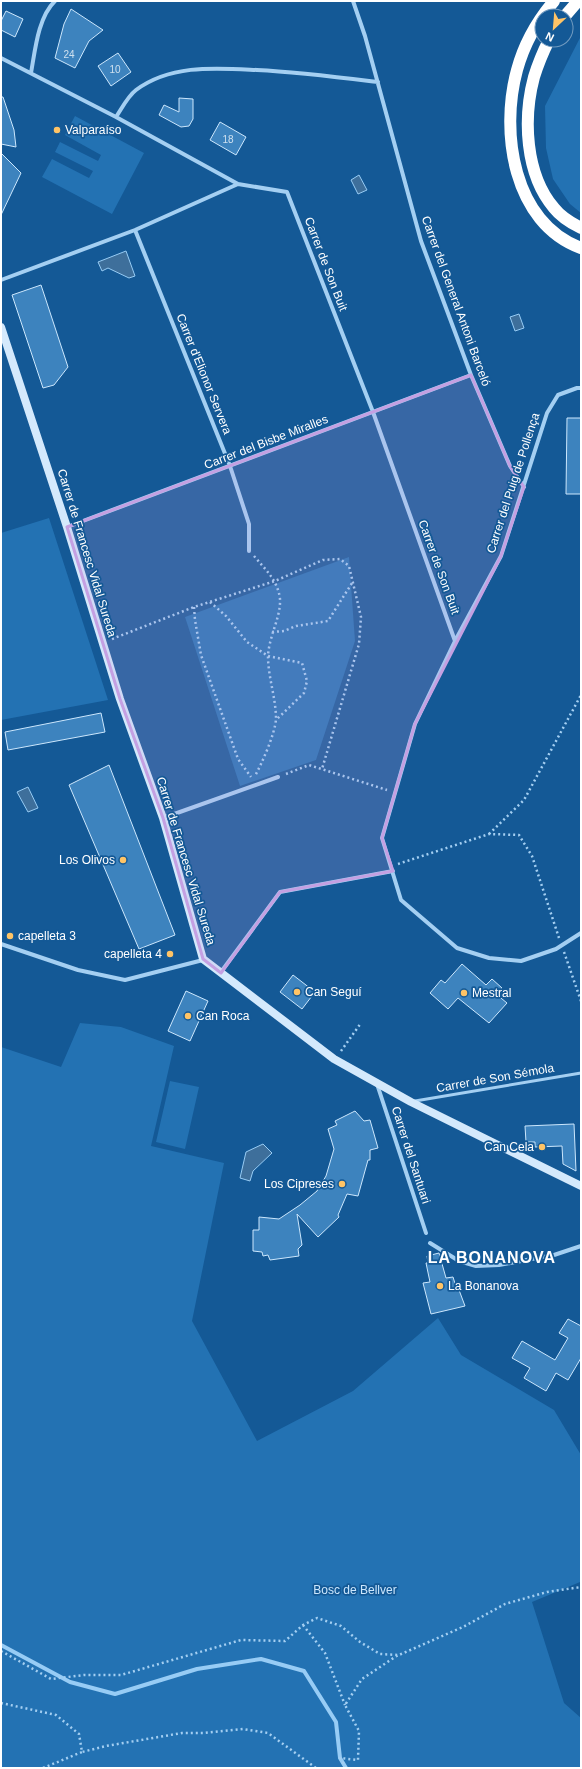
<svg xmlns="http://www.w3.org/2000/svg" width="582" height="1769" viewBox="0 0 582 1769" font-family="Arial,sans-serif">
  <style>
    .green { fill: #2372b3 }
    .water { fill: #3e6f9b; stroke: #97ccf5 }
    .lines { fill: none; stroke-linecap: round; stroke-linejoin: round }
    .stream { stroke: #97ccf5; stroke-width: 4 }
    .building { fill: #3d83be; stroke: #cce7fd }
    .path { stroke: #a4cff2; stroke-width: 2.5; stroke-dasharray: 2 3; stroke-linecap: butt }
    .lane { stroke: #a4cff2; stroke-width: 3 }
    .street { stroke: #a4cff2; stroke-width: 4 }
    .secondary { stroke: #d4e9fc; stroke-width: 8 }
    .highway { stroke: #fff; stroke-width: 12 }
    .marked { fill: #c4a0e2; fill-opacity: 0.2; stroke: #c4a0e2; stroke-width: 3; stroke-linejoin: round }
    .poi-dot { fill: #ffc466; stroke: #145996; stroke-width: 1.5 }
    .labels { text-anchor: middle; stroke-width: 3.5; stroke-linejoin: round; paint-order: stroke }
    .number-label { font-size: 10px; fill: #cee0ef }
    .poi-label { font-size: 12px; fill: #fff; stroke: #145996; text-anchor: start }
    .street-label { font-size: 12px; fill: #fff; stroke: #145996 }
    .park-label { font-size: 12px; fill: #cce7fd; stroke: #145996 }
    .district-label { font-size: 16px; font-weight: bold; letter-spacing: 1px; fill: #fff; stroke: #145996 }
  </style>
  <rect width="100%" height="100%" fill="#145996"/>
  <!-- green -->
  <path class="green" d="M581 36V213L570 204 553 179 546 148 545 106Z
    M75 116 144 153 112 214 42 177 52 159 89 178 93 171 55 152 60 142 98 161 101 155 65 135Z
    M49 518 108 700 1 720V533Z
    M349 557 355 641 316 760 240 786 185 617Z
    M80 1023 121 1027 174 1046 151 1146 224 1163 192 1321 257 1441 353 1391 438 1318 461 1355 554 1410 581 1455V1584L580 1582 532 1602 564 1703 581 1718V1768H1V1047L61 1067Z
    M170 1081 199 1087 185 1149 156 1142Z"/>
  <!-- water -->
  <path class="water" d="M359 175 367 190 358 194 351 180Z
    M126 251 135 276 129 278 108 268 102 271 98 262Z
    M519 314 524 328 515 331 510 317Z
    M28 787 38 808 28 812 17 792Z
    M263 1144 272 1153 253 1171 250 1181 240 1178 246 1152Z"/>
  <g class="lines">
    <!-- stream -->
    <path class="stream" d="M1 1645 70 1682 115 1694 197 1669 261 1659 304 1671 336 1722 340 1758 346 1768"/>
  </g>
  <!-- building -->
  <path class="building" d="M71 9 103 30 89 41 75 68 55 58 64 24Z
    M6 11 23 19 15 37 1 30V21Z
    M118 53 131 72 111 86 98 66Z
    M1 97H3L14 130 16 147 1 144Z
    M179 98 193 99V119L189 126 181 127 159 115 164 105 179 112Z
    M220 122 246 137 236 155 210 140Z
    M1 153 21 173 1 215Z
    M41 285 68 367 54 385 43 388 12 295Z
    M567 418H581V494H566Z
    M101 713 105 732 8 750 5 732Z
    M109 765 175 935 139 949 69 785Z
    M462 964 486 985 492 979 502 988 496 994 507 1003 489 1023 458 998 448 1009 430 993 441 980 445 983Z
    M293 975 315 992 302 1009 280 992Z
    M186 991 208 1001 190 1041 168 1031Z
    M355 1111 364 1121 370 1120 378 1148 370 1150V1160H368L358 1196 347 1194 338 1215 339 1217 318 1237 297 1214 302 1245 298 1249 299 1256 270 1260 268 1255 263 1256 262 1252 253 1251V1230H259V1217L279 1219 300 1205 317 1191 326 1176 334 1149 328 1129 337 1125 335 1121Z
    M574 1124 576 1171 563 1164 562 1146 535 1147V1142H526L525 1126Z
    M439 1253 446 1278 453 1277 457 1290H459L465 1306 431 1314 423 1283 430 1282 426 1263H428L427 1256Z
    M568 1319 581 1326V1358L568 1380 556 1373 546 1391 524 1378 530 1368 512 1358 522 1341 555 1360 568 1338 559 1333Z"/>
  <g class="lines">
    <!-- path -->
    <path class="path" d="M254 556C266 570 278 581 280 599 281 617 269 636 268 656 268 677 276 698 276 719 275 734 262 763 255 776
      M210 602 226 616 247 642 268 656 302 663 307 681 304 693 276 720
      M194 607 195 620 201 655 238 759 251 777
      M272 632 284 631 296 626 328 621 352 583
      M112 639 194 607 275 581 323 560 340 559 349 566 361 617 359 644 322 769
      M286 774 309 765 387 790
      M489 834 524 800 581 695
      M398 864 489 834 519 835 532 856 559 938
      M564 952 581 1001
      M341 1051 361 1023
      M303 1625 325 1653 345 1705
      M1 1651 51 1679 84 1675H121L241 1640 285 1641 303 1625 317 1618 341 1626 360 1642 380 1654 399 1655 463 1627 505 1604 547 1592 581 1587
      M1 1703 56 1715 79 1734 82 1752 106 1746 182 1733H204L243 1729 268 1733 316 1768
      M43 1768 82 1752
      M346 1768 340 1758 358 1760 359 1731 345 1705 362 1679 398 1655"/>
    <!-- lane -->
    <path class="lane" d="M415 1101 581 1073"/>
    <!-- street -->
    <path class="street" d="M353 1 365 36 421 241 471 375 510 466 524 487
      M1 58 116 117 238 184 287 192 373 412 455 641
      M31 73C35 51 38 17 55 1
      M116 117C122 108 128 96 136 90 171 64 216 68 257 70 297 72 337 77 378 82
      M135 230 230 466 249 524V551
      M1 280 135 230 238 184
      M581 388H577L558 395 547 413 501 556 455 641 415 724 382 838 401 900 457 948 489 958 521 961 556 949 581 933
      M67 527 471 375
      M163 818 278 777
      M1 944 78 970 125 980 203 960
      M221 972 280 892 393 871
      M377 1084 426 1233
      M430 1243 459 1261 476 1266 499 1265 554 1255 581 1246"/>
    <!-- secondary -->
    <path class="secondary" d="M1 327 67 527 120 699 163 818 203 959 334 1059 411 1102 581 1186"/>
    <!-- highway -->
    <path class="highway" d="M554 1C537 21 524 44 517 70 500 132 513 223 581 248
      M565 16 578 1
      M549 40C543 52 538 64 534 77 523 118 525 174 554 208 561 217 571 223 581 228"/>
  </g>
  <!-- marked area -->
  <path class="marked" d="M471 375 510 466 524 487 501 556 415 724 382 838 393 871 280 892 221 973 203 959 163 818 120 699 67 527Z"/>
  <!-- markers -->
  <g class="poi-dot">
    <circle cx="57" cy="130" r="4"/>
    <circle cx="123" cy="860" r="4"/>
    <circle cx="10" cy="936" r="4"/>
    <circle cx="170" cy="954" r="4"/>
    <circle cx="297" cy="992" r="4"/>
    <circle cx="464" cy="993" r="4"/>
    <circle cx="188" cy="1016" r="4"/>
    <circle cx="542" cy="1147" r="4"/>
    <circle cx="342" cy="1184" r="4"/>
    <circle cx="440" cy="1286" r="4"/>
  </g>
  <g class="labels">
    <!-- number labels -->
    <g class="number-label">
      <text x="69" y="58">24</text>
      <text x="115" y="73">10</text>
      <text x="228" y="143">18</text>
    </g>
    <!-- poi labels -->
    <g class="poi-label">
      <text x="65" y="134">Valparaíso</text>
      <text x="115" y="864" text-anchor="end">Los Olivos</text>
      <text x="18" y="940">capelleta 3</text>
      <text x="162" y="958" text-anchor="end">capelleta 4</text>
      <text x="305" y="996">Can Seguí</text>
      <text x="472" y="997">Mestral</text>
      <text x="196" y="1020">Can Roca</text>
      <text x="534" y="1151" text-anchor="end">Can Cela</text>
      <text x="334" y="1188" text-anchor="end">Los Cipreses</text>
      <text x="448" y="1290">La Bonanova</text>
    </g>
    <!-- street labels -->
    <g class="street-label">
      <text transform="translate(326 264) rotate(69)" y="4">Carrer de Son Buit</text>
      <text transform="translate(456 301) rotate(70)" y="4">Carrer del General Antoni Barceló</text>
      <text transform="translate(204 374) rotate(68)" y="4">Carrer d'Elionor Servera</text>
      <text transform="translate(266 442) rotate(-21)" y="4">Carrer del Bisbe Miralles</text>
      <text transform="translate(513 483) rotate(-72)" y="4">Carrer del Puig de Pollença</text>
      <text transform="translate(87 553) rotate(73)" y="4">Carrer de Francesc Vidal Sureda</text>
      <text transform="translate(439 567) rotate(70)" y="4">Carrer de Son Buit</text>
      <text transform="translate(186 861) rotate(73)" y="4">Carrer de Francesc Vidal Sureda</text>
      <text transform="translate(495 1078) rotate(-10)" y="4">Carrer de Son Sémola</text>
      <text transform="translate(411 1155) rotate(72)" y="4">Carrer del Santuari</text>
    </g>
    <!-- park labels -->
    <g class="park-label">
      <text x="355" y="1594">Bosc de Bellver</text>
    </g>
    <!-- district labels -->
    <g class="district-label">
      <text x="492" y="1263">LA BONANOVA</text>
    </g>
  </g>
  <!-- border -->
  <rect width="582" height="1769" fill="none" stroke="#ffffff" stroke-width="4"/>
  <!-- north arrow -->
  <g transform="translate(554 28) rotate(206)"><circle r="19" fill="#145996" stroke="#729bc0"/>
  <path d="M0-3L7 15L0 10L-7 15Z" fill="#ffc466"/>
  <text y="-6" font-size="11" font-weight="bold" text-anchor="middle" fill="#ffffff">N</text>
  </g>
</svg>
